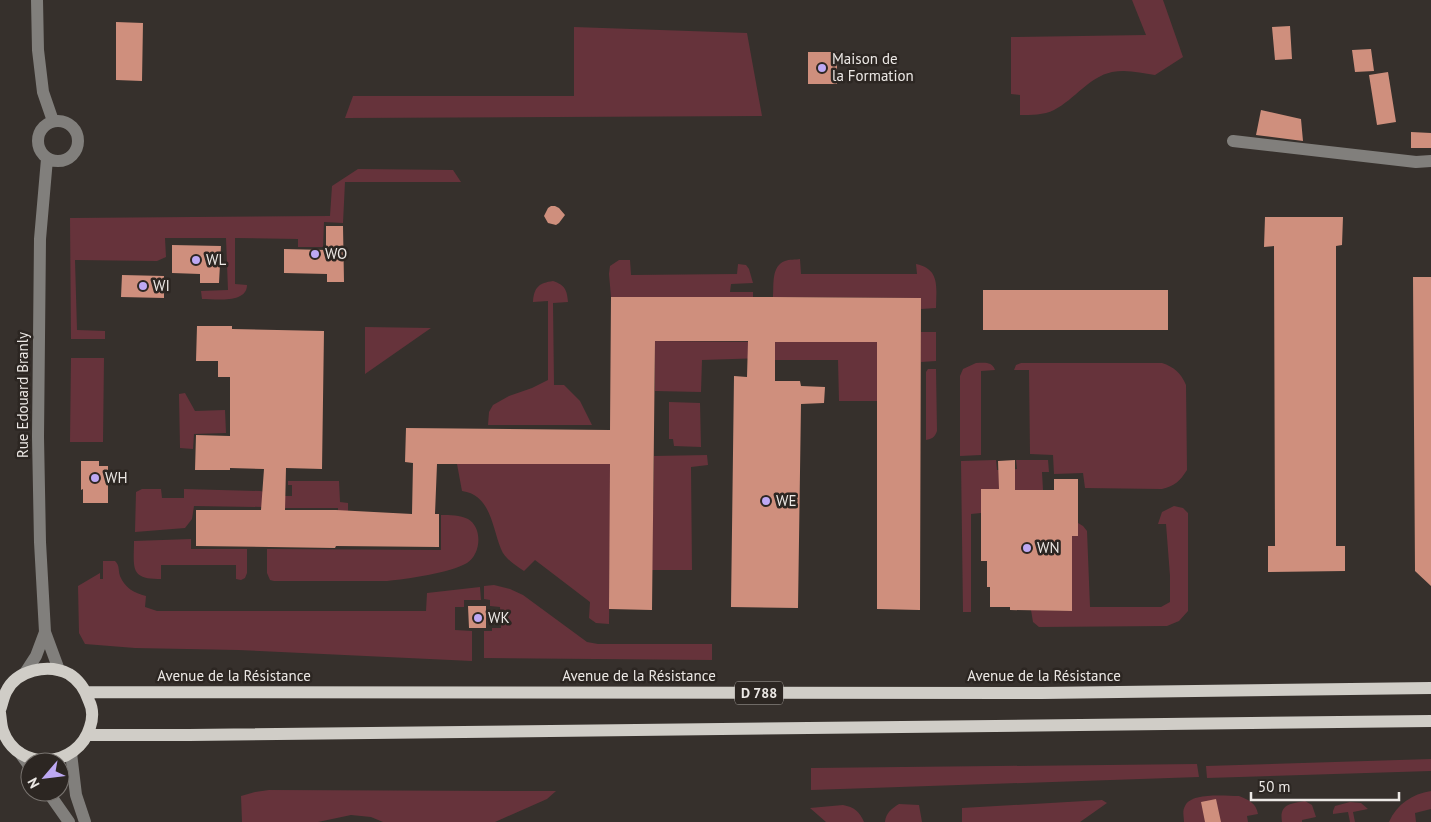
<svg xmlns="http://www.w3.org/2000/svg" width="1431" height="822" viewBox="0 0 1431 822" font-family="'PT Sans',sans-serif">
  <style>
    .green { fill: #66333b }
    .building { fill: #cf8f7d }
    .lines { fill: none; stroke-linecap: round; stroke-linejoin: round }
    .minor { stroke: #817f7c; stroke-width: 12 }
    .major { stroke: #d0cdc7; stroke-width: 12 }
    .poi-dot { fill: #bea9f4; stroke: #2c2622; stroke-width: 2 }
    .labels { text-anchor: middle; stroke-width: 5; stroke-linejoin: round; paint-order: stroke }
    .shield { fill: #2c2622; stroke: #b2aeaa; stroke-width: 1 }
    .shield-label { font-size: 14px; font-weight: bold; fill: #ece8e5 }
    .poi-label { font-size: 15px; fill: #ece8e5; stroke: #2c2622; text-anchor: start }
    .street-label { font-size: 15px; fill: #ece8e5; stroke: #2c2622 }
  </style>
  <rect width="100%" height="100%" fill="#36302c"/>
  <!-- green -->
  <path class="green" d="M1132 0H1163L1183 57 1155 75C1141 73 1127 69 1112 72 1089 77 1075 99 1054 110 1044 115 1031 115 1020 115V95L1011 94V37L1146 35Z
    M574 27 747 33 762 116 345 118 353 96H574Z
    M358 169 453 170 461 182H345L343 223 324 222 323 247H298V239L235 238V284L247 285C247 304 214 299 202 299L201 291 228 290 226 238H165L166 257 157 261 75 260 77 330 105 331V339H71L70 218 330 216 332 186Z
    M800 259 801 274H917L916 264C941 269 936 289 936 308L921 309V298L773 297C774 285 771 266 785 261 789 259 796 260 800 259Z
    M619 260H630L631 275 737 274 738 264 746 265 749 269 753 283 731 284 730 292H753V297H611L609 274 610 266Z
    M553 281C565 285 567 290 568 302L553 303 554 385H564L580 401 592 425H488L489 412 493 405 509 396 532 388 548 380V301L533 302C534 287 539 283 553 281Z
    M365 327 431 328 365 374Z
    M921 332H936V361L921 362Z
    M655 341 764 342 765 358 702 360 701 392 655 391Z
    M775 342H877V401H839L838 360H775Z
    M71 358H104L103 442H70Z
    M976 363C984 363 992 361 995 370L981 371V455L960 456V376L963 369Z
    M1021 363H1162C1174 367 1181 373 1186 385L1187 470C1180 481 1175 486 1162 489L1085 488 1083 473 1054 474 1053 455 1030 454 1029 370H1014L1016 365Z
    M928 369H936L937 431C935 437 932 439 926 440V372Z
    M185 393 195 411 225 410 226 433 194 434 193 449 180 448 179 394Z
    M669 402 700 403 701 447 674 446 673 439H669Z
    M707 455 708 465 691 467 692 570H652L654 456Z
    M611 456 609 624 596 623 589 618 590 602 535 560 524 571C515 565 505 559 501 549 492 527 491 495 462 491L457 464H588Z
    M996 460 997 470 1017 469 1016 460H1048L1049 472H1042L1043 490H982L981 513 971 514V612H963L961 461Z
    M288 481H339L340 502 348 503V512H338V508H279V496H292V485H288Z
    M142 489H161L162 498H184V489L260 491 265 492 264 507 194 506 192 519 185 528 135 532 136 492Z
    M1174 506 1183 508 1188 513V611L1179 621 1167 626 1039 627 1033 622 1031 610 1072 611V536H1078V523L1083 526 1087 531 1090 607H1161L1170 602V576L1166 524H1158L1162 512Z
    M441 515C450 515 460 515 468 519 483 528 481 554 467 563 450 573 407 579 387 581H274L270 580 267 573V549L441 550Z
    M191 539V549H247V573L245 578 241 580 236 579V565H161V579C129 580 134 567 134 541Z
    M103 561H115C120 566 118 570 120 576 125 588 134 593 146 596L145 607 157 611H426L427 593 480 587 481 600H464V607H455V630L472 631V661L238 650 135 648 85 644 79 633 78 586 100 573V579H103Z
    M494 585 510 589 523 595 587 642 598 644H712V660L484 658V631H492V628H501L500 607 490 606V600L484 599V586Z
    M1431 759V771L1207 778 1206 766Z
    M1197 764 1199 777 811 790V768Z
    M269 790 532 791H556L547 799 495 822H383L371 817 351 815 318 822H242L241 796 255 792Z
    M1431 791V809L1415 813 1416 822H1389C1397 804 1412 794 1431 791Z
    M1239 796C1249 800 1256 803 1258 814L1247 816 1248 822H1184C1184 817 1182 811 1185 806 1191 792 1225 796 1239 796Z
    M1102 800 1107 803 1080 822H962V808Z
    M1305 801 1312 805 1316 817 1302 820V822H1282C1279 804 1290 804 1305 801Z
    M1350 802 1361 803 1368 809 1353 812 1355 822H1350L1348 812 1333 814V811L1335 806Z
    M899 804 919 805 922 822H885C886 813 891 809 899 804Z
    M843 805C854 807 860 812 864 822H826L810 808Z"/>
  <!-- building -->
  <path class="building" d="M116 22 143 23 142 81 116 80Z
    M1290 26 1292 59 1275 60 1272 27Z
    M1371 49 1374 71 1355 72 1352 50Z
    M808 52H837V84H808Z
    M1388 72 1396 122 1377 125 1369 75Z
    M1261 110 1301 119 1303 141 1256 135Z
    M1411 132 1431 133V148H1411Z
    M551 206H555L559 208 565 215 559 223 556 225 548 223 544 216 548 208Z
    M1265 217H1343L1342 245 1336 246V546H1345V571L1268 572V546H1275L1274 246 1264 247Z
    M326 226H343L344 282H327V274L284 273V249L326 250Z
    M172 245 221 246 219 283H200V274L172 273Z
    M122 275 164 276V298L121 297Z
    M1413 277H1431V586L1415 571Z
    M983 290H1168V330H983Z
    M611 297H773L921 298 920 610 877 609V342H775V381H800L801 386 825 387 824 403 801 404 798 608 731 607 734 376 747 377 748 341H655L652 610 609 609 610 464H437L435 514H439V547L336 546 335 548 196 546V510H261L264 469 230 468V470H195L196 435 230 436V377H218V361H196L197 326H232V329L324 331 322 469 286 468 285 510H336L412 514 413 463 405 462 406 428 610 430Z
    M1015 460V490H1054V479H1078V536H1072V611L1010 610V607H990V587H987V561H981V489H999L998 461Z
    M81 461H99V466H108V503H83V489L81 490Z
    M468 606H486V628H469Z
    M1216 799 1221 822H1205L1201 802Z"/>
  <g class="lines">
    <!-- minor -->
    <path class="minor" d="M37 0 38 50 43 92 53 121
      M38 141a20 20 0 1 1 40 0a20 20 0 1 1-40 0Z
      M1233 141 1416 162 1431 161
      M47 159 40 239 38 437 40 542 45 632 59 670
      M25 673 36 656 45 632
      M20 753 30 767
      M71 753 76 795 85 822
      M48 792 69 822"/>
    <!-- major -->
    <path class="major" d="M86 692 1042 693 1431 688
      M0 710C2 705 3 698 6 692 16 670 48 663 69 674 79 680 85 689 89 701 93 709 93 718 90 727 78 768 18 773 3 731 1 726 1 719 0 713
      M88 735H189L1431 721"/>
  </g>
  <!-- markers -->
  <g class="poi-dot">
    <circle cx="822" cy="68" r="5"/>
    <circle cx="315" cy="254" r="5"/>
    <circle cx="196" cy="260" r="5"/>
    <circle cx="143" cy="286" r="5"/>
    <circle cx="95" cy="478" r="5"/>
    <circle cx="766" cy="501" r="5"/>
    <circle cx="1027" cy="548" r="5"/>
    <circle cx="478" cy="618" r="5"/>
  </g>
  <g class="labels">
    <!-- shield labels -->
    <rect class="shield" x="735" y="681.5" width="48" height="23" rx="4"/>
    <g class="shield-label">
      <text x="759" y="698">D 788</text>
    </g>
    <!-- poi labels -->
    <g class="poi-label">
      <text x="832" y="64">Maison de<tspan x="832" dy="17">la Formation</tspan></text>
      <text x="325" y="259">WO</text>
      <text x="206" y="265">WL</text>
      <text x="153" y="291">WI</text>
      <text x="105" y="483">WH</text>
      <text x="776" y="506">WE</text>
      <text x="1037" y="553">WN</text>
      <text x="488" y="623">WK</text>
    </g>
    <!-- street labels -->
    <g class="street-label">
      <text transform="translate(23 395) rotate(-90)" y="5">Rue Edouard Branly</text>
      <text x="234" y="681">Avenue de la Résistance</text>
      <text x="639" y="681">Avenue de la Résistance</text>
      <text x="1044" y="681">Avenue de la Résistance</text>
    </g>
  </g>
  <!-- north arrow -->
  <g transform="translate(45 777) rotate(242)"><circle r="24" fill="#2c2622" stroke="#797470"/>
  <path d="M0-4L9 19L0 12L-9 19Z" fill="#bea9f4"/>
  <text y="-8" font-size="14" font-weight="bold" text-anchor="middle" fill="#ece8e5">N</text>
  </g>
  <!-- scale -->
  <path d="M1251 792v8h148v-8" fill="none" stroke="#ece8e5" stroke-width="2.5"/>
  <text x="1258" y="792" font-size="15" fill="#ece8e5" stroke="#2c2622" stroke-width="4" paint-order="stroke">50 m</text>
</svg>
